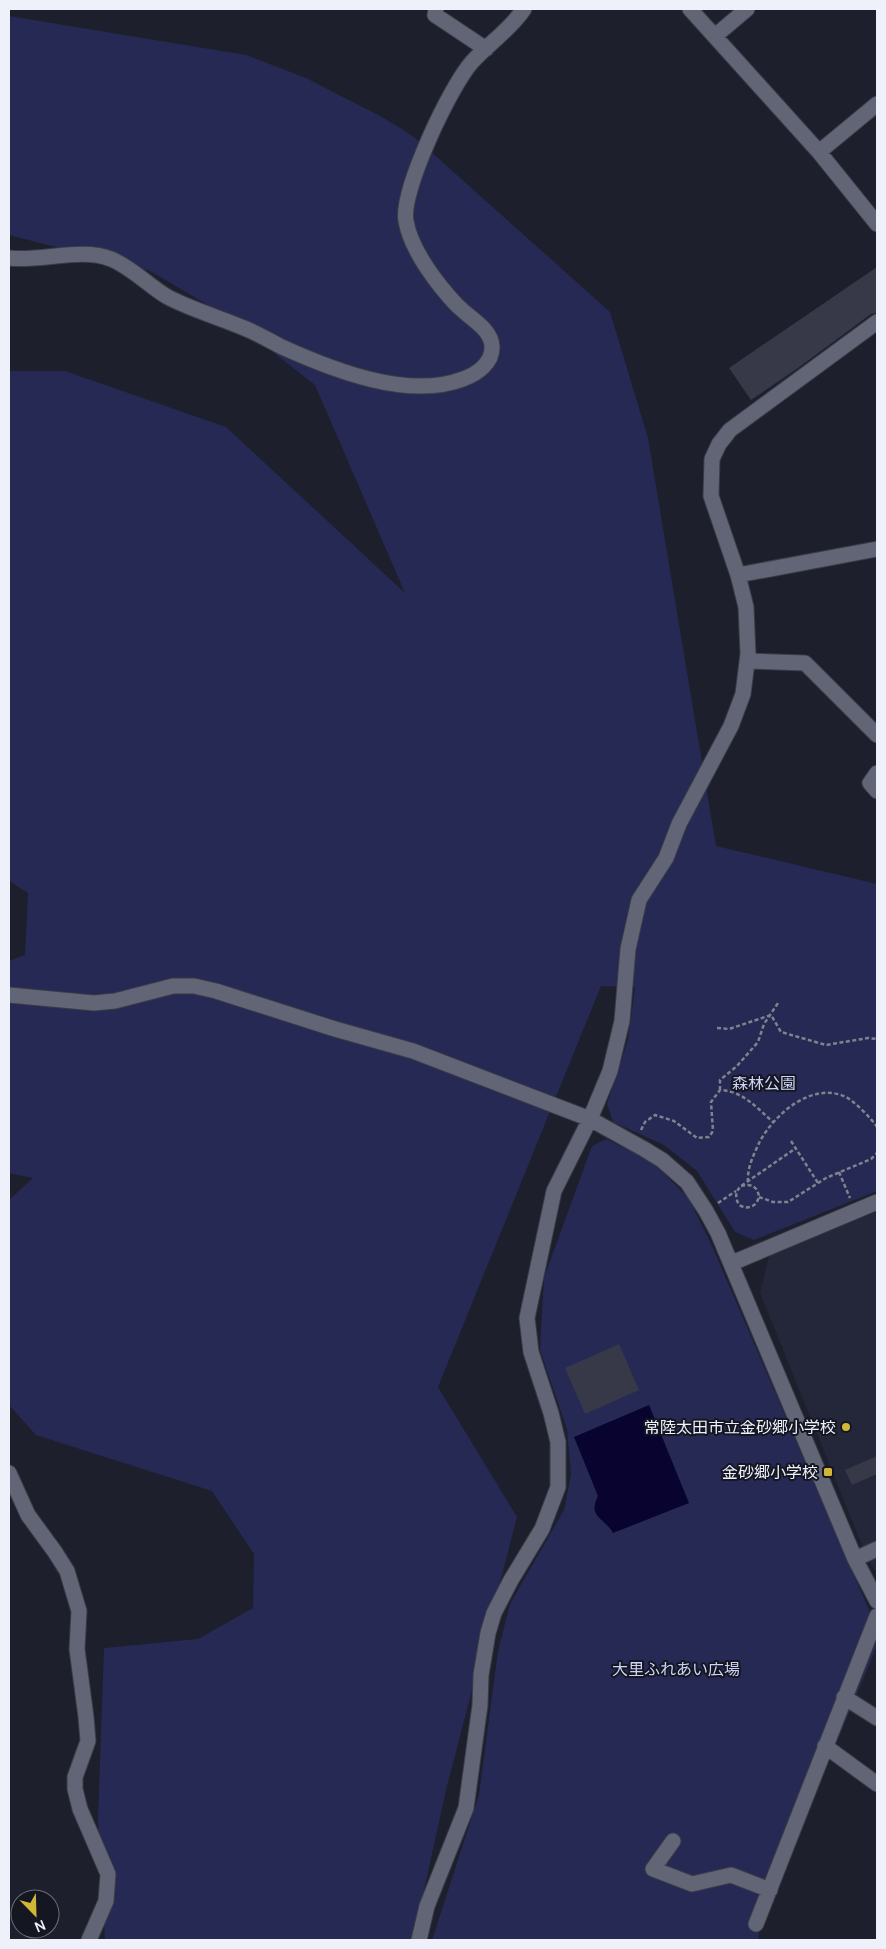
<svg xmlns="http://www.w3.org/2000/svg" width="886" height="1949" viewBox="0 0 886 1949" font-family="Manrope,'Noto Sans JP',sans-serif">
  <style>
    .built { fill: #242739 }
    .green { fill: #262954 }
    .water { fill: #08042f }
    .building { fill: #373948 }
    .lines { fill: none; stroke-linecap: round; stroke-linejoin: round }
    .minor-casing { stroke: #3a3c47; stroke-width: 17 }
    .path { stroke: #80828d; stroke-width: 2.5; stroke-dasharray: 4 2.5; stroke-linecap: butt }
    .minor { stroke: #626575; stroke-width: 15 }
    .poi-dot { fill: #d1b736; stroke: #141622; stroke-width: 2 }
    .labels { text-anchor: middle; stroke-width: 4; stroke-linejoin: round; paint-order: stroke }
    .park-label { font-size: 16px; fill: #cfd4f5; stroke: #141622 }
    .poi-label { font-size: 16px; fill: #eff1fa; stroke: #141622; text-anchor: end }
  </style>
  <rect width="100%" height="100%" fill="#1d1f2c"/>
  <!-- built -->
  <path class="built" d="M877 1211V1573L868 1560 760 1293 769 1256Z"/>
  <!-- green -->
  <path class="green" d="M9 16 246 55 306 78 382 117 405 131 420 142 610 312 648 438 716 846 877 884V1191L754 1240 735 1232 697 1171 664 1145 613 1122 607 1104 628 1040 635 987 601 986 438 1387 517 1517 446 1790 413 1940H105L98 1820 104 1648 198 1639 253 1608 254 1554 212 1491 36 1435 9 1405V1200L33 1178 9 1173V961L25 955 28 893 9 881V371H65L226 427 405 593 315 385 225 315 150 271 9 235Z
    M606 1139 653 1162 689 1199 712 1246 869 1610 877 1621V1646L761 1922 758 1940H432L479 1795 498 1651 510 1604 564 1510 571 1475 567 1429 540 1350 544 1278 592 1146Z"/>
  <!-- water -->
  <path class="water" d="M649 1405 689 1503 613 1533C605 1518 587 1518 598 1496L574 1437Z"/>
  <!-- building -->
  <path class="building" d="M877 267V313L871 314 798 368 751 400 729 368Z
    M619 1344 639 1390 585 1414 565 1368Z
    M877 1456V1474L852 1485 845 1470Z"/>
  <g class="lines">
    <defs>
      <path id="minor" d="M436 9 435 15 486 49
        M690 9 819 152 877 224
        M715 36 747 9
        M819 152 877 104
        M9 258C41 262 81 247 111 259 131 267 148 285 166 296 187 308 221 318 244 328 257 333 270 341 282 347 333 370 408 400 463 379 477 374 493 363 492 346 491 329 471 319 460 308 453 302 447 294 441 287 426 268 410 245 406 221 400 192 451 85 472 62 489 43 510 30 524 9
        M738 575 877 549
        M747 661 805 663 877 735
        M877 773 870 783 877 791
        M9 995 94 1003 115 1001 173 986H194L216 991 335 1029 413 1051 590 1119 644 1149 662 1160 687 1182 706 1211 718 1233 855 1559 877 1601
        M732 1263 877 1202
        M9 1473 28 1515 55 1552 67 1571 79 1611 77 1649 86 1717 88 1741 75 1777V1789L80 1809 108 1874 106 1901 89 1940
        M855 1559 877 1549
        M844 1697 877 1718
        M825 1746 877 1784
        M673 1841 653 1869 692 1884 731 1875 770 1890
        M756 1924 877 1616
        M419 1940 427 1906 466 1808 480 1705 481 1675 488 1633 494 1613 511 1580 542 1529 558 1487V1442L551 1413 531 1352 527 1318 554 1191 590 1119 610 1071 622 1021 628 949 639 900 666 858 679 824 731 726 743 694 748 654 746 607 738 575 711 496 712 459 719 444 730 430 877 322"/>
    </defs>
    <!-- minor casing -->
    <use href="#minor" class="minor-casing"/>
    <!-- path -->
    <path class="path" d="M717 1028 729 1029 771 1015 781 1032 826 1045 868 1038 877 1039
      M720 1090V1080L737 1066 758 1042 764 1024 778 1003
      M641 1130 645 1122 655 1115 674 1121 697 1138 709 1137 713 1131 711 1102 720 1090C743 1091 757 1108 774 1123
      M791 1141 818 1183
      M839 1172 850 1198
      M748 1182C747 1167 754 1154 760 1141 775 1114 812 1081 846 1097 854 1101 872 1119 877 1127
      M741 1186C751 1183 758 1187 759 1197 756 1207 748 1210 739 1205 735 1197 735 1192 741 1186L796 1148
      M759 1197 773 1202H788L826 1178 871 1159 877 1153
      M718 1203 736 1191"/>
    <!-- minor -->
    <use href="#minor" class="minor"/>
  </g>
  <!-- markers -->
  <g class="poi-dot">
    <circle cx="846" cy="1427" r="5"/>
    <rect x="823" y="1467" width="10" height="10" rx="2.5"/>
  </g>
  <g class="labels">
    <!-- park labels -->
    <g class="park-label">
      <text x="764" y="1089">森林公園</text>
      <text x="676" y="1675">大里ふれあい広場</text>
    </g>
    <!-- poi labels -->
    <g class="poi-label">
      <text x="836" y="1433">常陸太田市立金砂郷小学校</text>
      <text x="818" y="1478">金砂郷小学校</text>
    </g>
  </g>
  <!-- border -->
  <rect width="886" height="1949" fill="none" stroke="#eff1fa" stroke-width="20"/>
  <!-- north arrow -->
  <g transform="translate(35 1914) rotate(157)"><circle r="24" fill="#141622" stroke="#6c6e78"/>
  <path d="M0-4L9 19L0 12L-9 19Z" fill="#d1b736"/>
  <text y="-8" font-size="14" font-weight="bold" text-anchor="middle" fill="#eff1fa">N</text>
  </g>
</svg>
